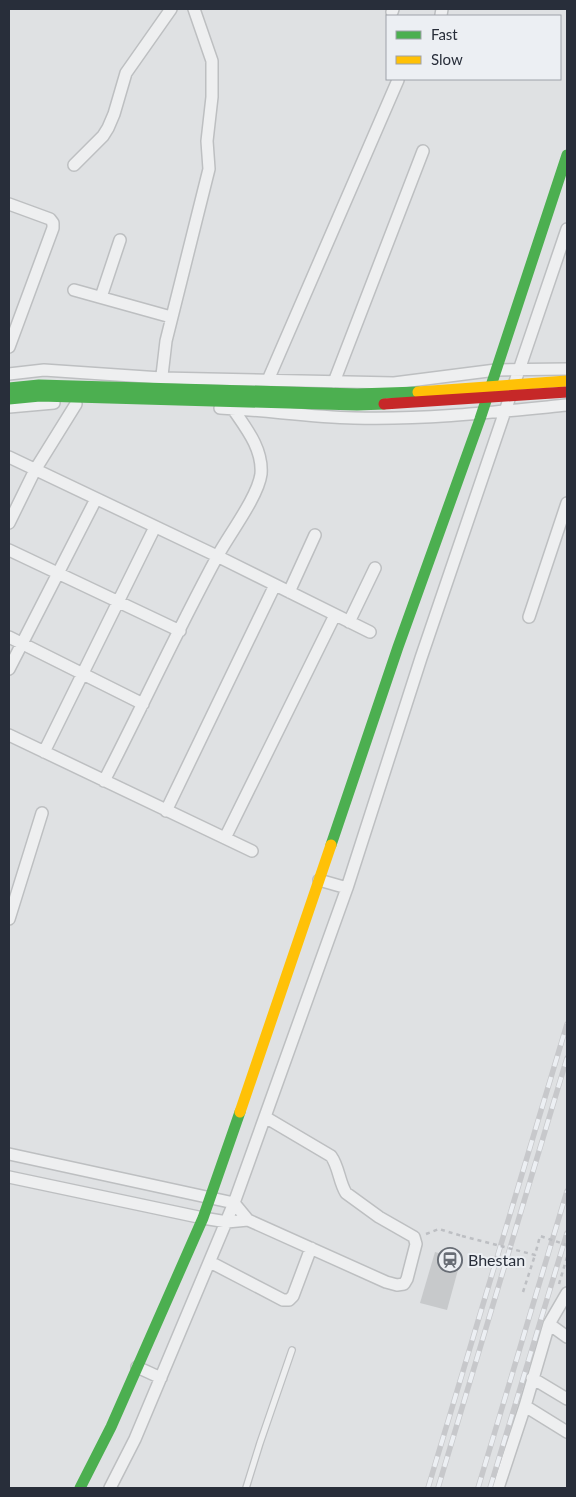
<svg xmlns="http://www.w3.org/2000/svg" width="576" height="1497" viewBox="0 0 576 1497" font-family="Lato,sans-serif">
  <style>
    .building { fill: #c7c9cb }
    .lines { fill: none; stroke-linecap: round; stroke-linejoin: round }
    .lane-casing { stroke: #bdbfc1; stroke-width: 8 }
    .street-casing { stroke: #bdbfc1; stroke-width: 14 }
    .path { stroke: #bdbfc3; stroke-width: 2.5; stroke-dasharray: 4 4; stroke-linecap: butt }
    .lane { stroke: #eeeff0; stroke-width: 5.5 }
    .street { stroke: #eeeff0; stroke-width: 11 }
    .fast { stroke: #4caf50; stroke-width: 11 }
    .slow { stroke: #ffc107; stroke-width: 11 }
    .rail-casing { stroke: #c7c8cb; stroke-width: 5.5 }
    .rail { stroke: #eceff3; stroke-width: 4; stroke-dasharray: 11; stroke-linecap: butt }
    .path-bridge { stroke: #bdbfc3; stroke-width: 2.5; stroke-dasharray: 4 4; stroke-linecap: butt }
    .fast-bridge { stroke: #4caf50; stroke-width: 11 }
    .slow-bridge { stroke: #ffc107; stroke-width: 11 }
    .jam-bridge { stroke: #c62828; stroke-width: 11 }
    .labels { text-anchor: middle; stroke-width: 4; stroke-linejoin: round; paint-order: stroke }
    .poi-label { font-size: 16px; fill: #282e3a; stroke: #eceff3; text-anchor: start }
  </style>
  <rect width="100%" height="100%" fill="#dfe1e3"/>
  <!-- building -->
  <path class="building" d="M435 1252 461 1259 447 1310 420 1303Z"/>
  <g class="lines">
    <defs>
      <path id="lane" d="M246 1488 260 1443 292 1350"/>
      <path id="street" d="M392 12 393 9
        M441 15 442 9
        M74 165 103 136 108 128 114 114 126 73 171 9
        M9 204 50 219 53 223V228L9 347
        M74 290 171 317
        M101 297 120 240
        M9 374 44 370 161 378 394 383 496 370 567 369
        M268 380 398 80
        M334 382 423 151
        M161 384 166 341 209 169 207 141 212 97V61L194 9
        M9 407 54 403
        M220 408C265 410 309 417 354 418 425 420 496 412 567 405
        M9 457 217 556 370 632
        M9 523 35 470 76 404
        M9 550 180 631
        M289 592 315 535
        M529 617 567 503
        M349 622 375 568
        M9 637 143 704
        M9 669 96 499
        M9 735 252 851
        M44 752 155 527
        M104 781C142 707 177 631 217 557 228 536 258 497 261 474 263 449 246 428 233 409
        M166 811 275 585
        M225 838 335 615
        M319 880 347 888
        M9 919 42 813
        M9 1154 234 1203 248 1220 386 1282 397 1285 404 1284 407 1279 416 1244 414 1237 379 1217 346 1193C339 1182 339 1167 331 1156L265 1117
        M9 1177 203 1218 227 1222 248 1220
        M210 1262 283 1300H289L293 1296 311 1248
        M549 1324 567 1337
        M137 1367 161 1378
        M532 1378 567 1399
        M525 1406 567 1432
        M110 1488 135 1439 234 1203 347 888 421 658 567 229
        M498 1488 525 1406 549 1324 567 1293"/>
    </defs>
    <!-- lane casing -->
    <use href="#lane" class="lane-casing"/>
    <!-- street casing -->
    <use href="#street" class="street-casing"/>
    <!-- path -->
    <path class="path" d="M426 1234 439 1229 462 1236
      M559 1284 567 1257
      M523 1292 535 1255"/>
    <!-- lane -->
    <use href="#lane" class="lane"/>
    <!-- street -->
    <use href="#street" class="street"/>
    <!-- fast -->
    <path class="fast" d="M331 845 398 647 480 419 567 155
      M80 1488 111 1427 203 1218 240 1112"/>
    <!-- slow -->
    <path class="slow" d="M240 1112 331 845"/>
    <defs>
      <path id="rail" d="M428 1488 567 1024
        M438 1488 567 1058
        M478 1488 567 1191
        M490 1488 567 1233"/>
    </defs>
    <!-- rail casing -->
    <use href="#rail" class="rail-casing"/>
    <!-- rail -->
    <use href="#rail" class="rail"/>
    <!-- path-bridge -->
    <path class="path-bridge" d="M462 1236 535 1255 540 1236 567 1245"/>
    <!-- fast-bridge -->
    <path class="fast-bridge" d="M9 388 39 385 357 394 418 392
      M9 399 40 396 357 405 384 404"/>
    <!-- slow-bridge -->
    <path class="slow-bridge" d="M418 392 567 381"/>
    <!-- jam-bridge -->
    <path class="jam-bridge" d="M384 404 567 392"/>
  </g>
  <!-- icons -->
  <defs>
    <symbol id="station-ring" viewBox="-11 -11 22 22"><circle r="9.5" fill="#eceff3" stroke="#686d75" stroke-width="1.5"/><path d="M-3-6H3Q5-6 5-4V2Q5 4 3 4L4.5 6H3L1.5 4h-3L-3 6H-4.5L-3 4Q-5 4-5 2V-4Q-5-6-3-6ZM-3.5-4v3h7v-3ZM-3.5 1v1.5H-2V1ZM2 1v1.5H3.5V1Z" fill="#686d75"/></symbol>
  </defs>
  <g fill-rule="evenodd">
    <use href="#station-ring" x="436" y="1246" width="28" height="28"/>
  </g>
  <g class="labels">
    <!-- poi labels -->
    <g class="poi-label">
      <text x="468" y="1266">Bhestan</text>
    </g>
  </g>
  <!-- border -->
  <rect width="576" height="1497" fill="none" stroke="#282e3a" stroke-width="20"/>
  <!-- legend -->
  <rect x="386" y="15" width="175" height="65" fill="#eceff3" stroke="#9ea2a9"/>
  <rect x="396" y="31" width="25" height="8" fill="#4caf50" stroke="#9ea2a9"/>
  <text x="431" y="40" font-size="15" fill="#282e3a">Fast</text>
  <rect x="396" y="56" width="25" height="8" fill="#ffc107" stroke="#9ea2a9"/>
  <text x="431" y="65" font-size="15" fill="#282e3a">Slow</text>
</svg>
